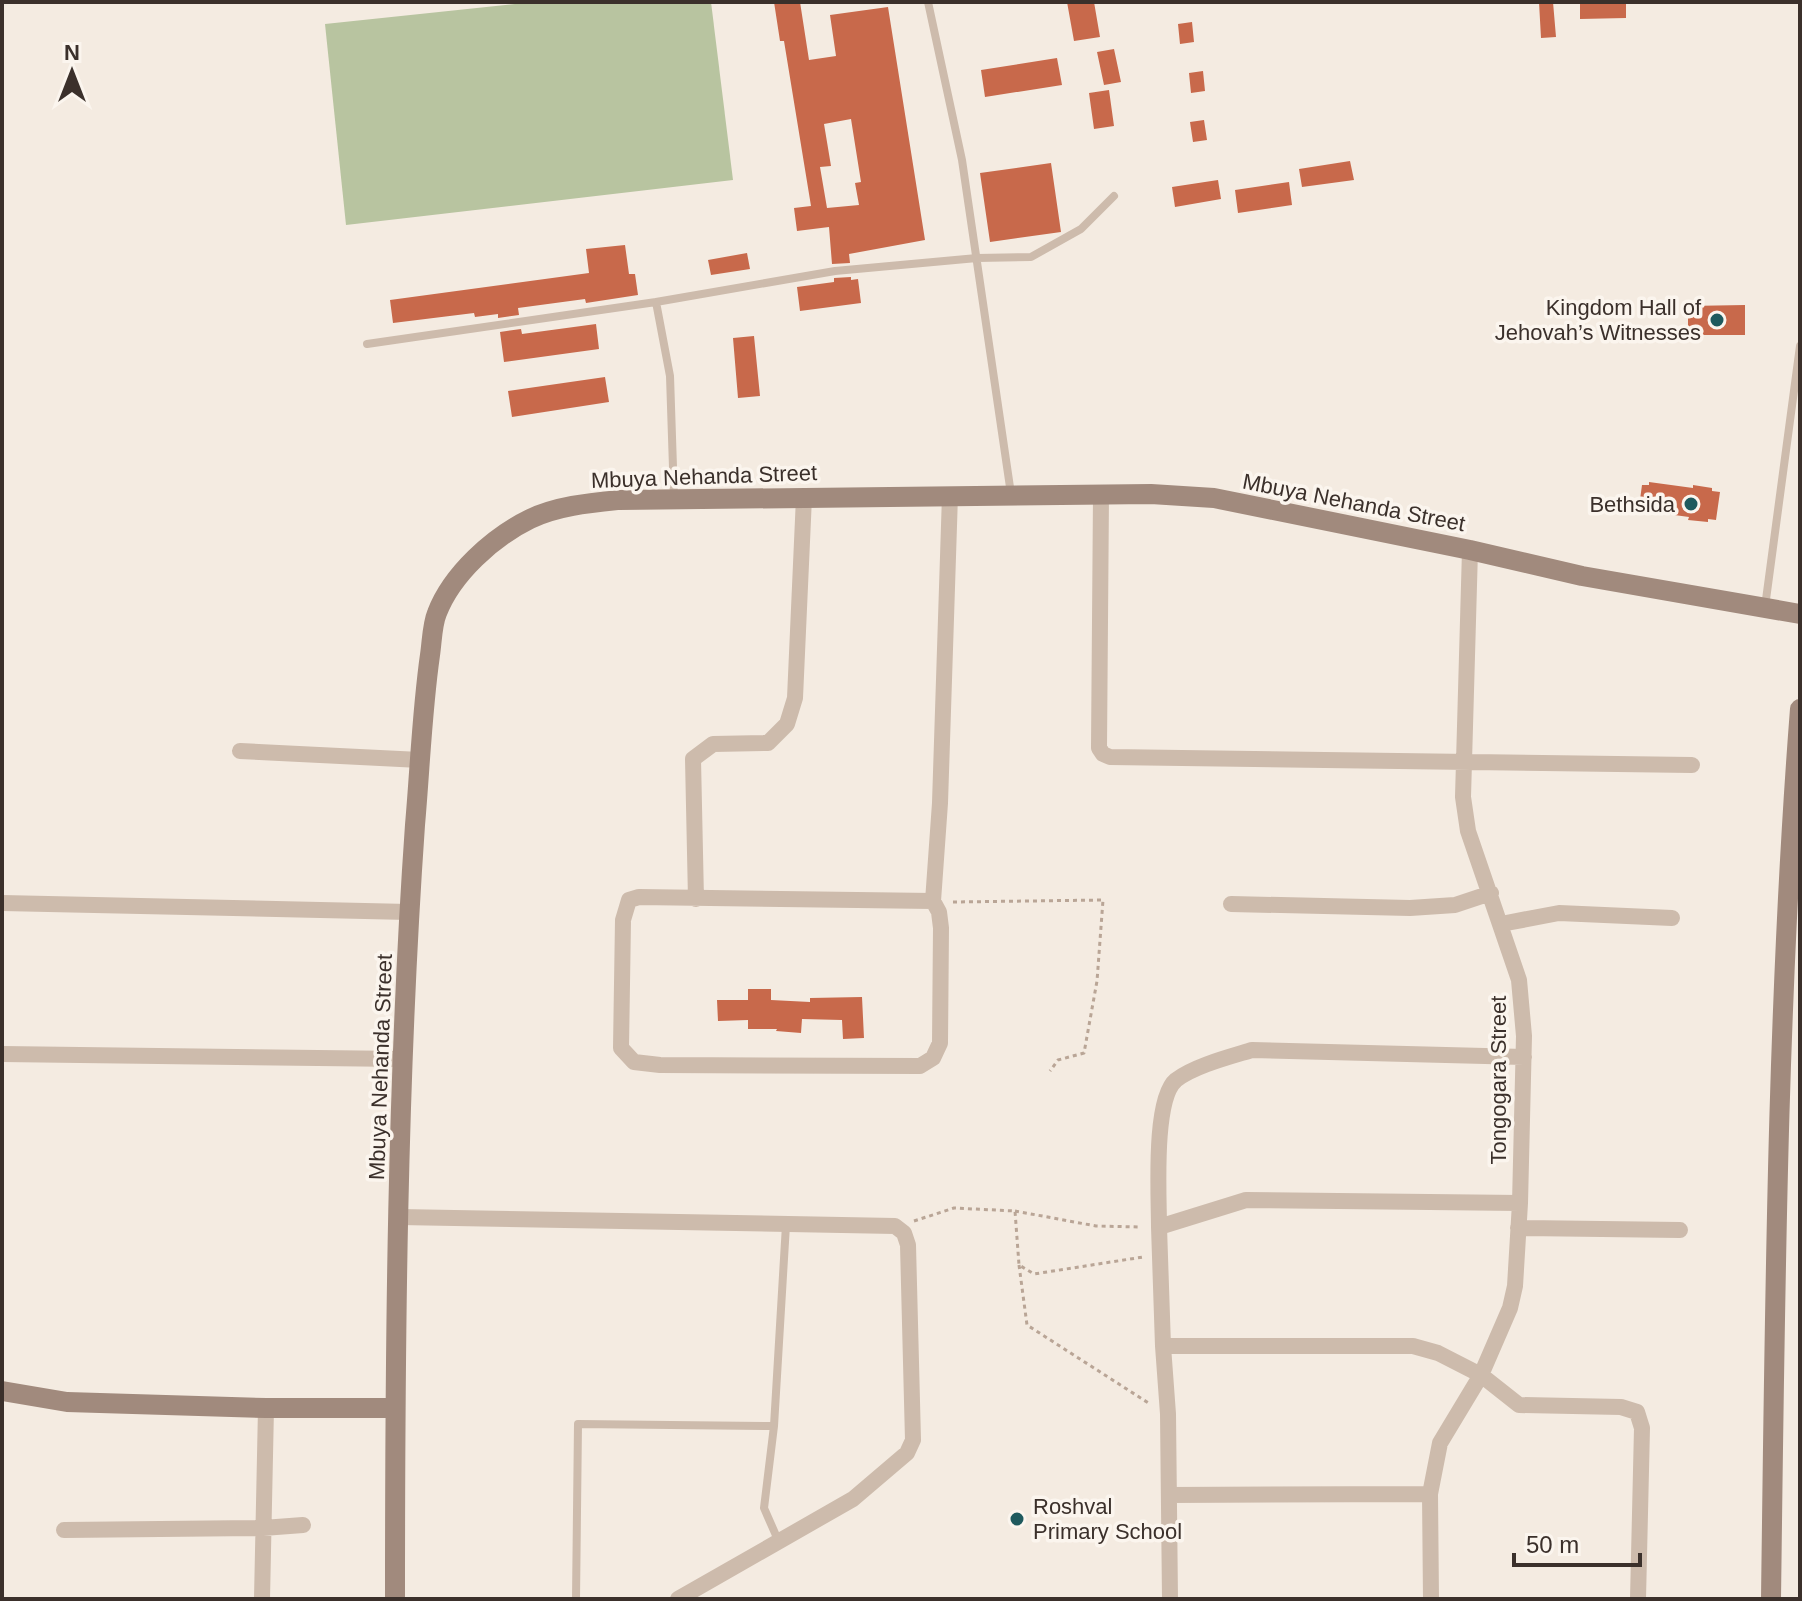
<svg xmlns="http://www.w3.org/2000/svg" width="1802" height="1601" viewBox="0 0 1802 1601" font-family="Arial,sans-serif">
  <style>
    .green { fill: #b8c4a0 }
    .building { fill: #c8694b; fill-rule: evenodd }
    .lines { fill: none; stroke-linecap: round; stroke-linejoin: round }
    .path { stroke: #b9a596; stroke-width: 3; stroke-dasharray: 4 4; stroke-linecap: butt }
    .lane { stroke: #cdbbac; stroke-width: 8 }
    .street { stroke: #cdbbac; stroke-width: 16 }
    .secondary { stroke: #a18a7d; stroke-width: 20 }
    .poi-dot { fill: #1f5a5e; stroke: #fbf5ee; stroke-width: 3 }
    .labels { text-anchor: middle; stroke-width: 7; stroke-linejoin: round; paint-order: stroke }
    .poi-label { font-size: 22px; fill: #3b302b; stroke: #fbf5ee; text-anchor: end }
    .street-label { font-size: 22px; fill: #3b302b; stroke: #fbf5ee }
  </style>
  <rect width="100%" height="100%" fill="#f4ebe1"/>
  <!-- green -->
  <path class="green" d="M533 2H711L733 180 346 225 325 24Z"/>
  <!-- building -->
  <path class="building" d="M774 2H800L809 60 836 56 830 15 888 7 925 240 849 254 850 263 832 264 829 227 797 231 794 208 811 206 784 41H780ZM851 119 861 182 855 183 859 205 827 208 820 167 831 166 824 124Z
    M1067 2H1094L1100 37 1074 41Z
    M1539 2H1553L1556 37 1541 38Z
    M1580 2H1626V18L1580 19Z
    M1192 22 1194 42 1180 44 1178 24Z
    M1114 49 1121 82 1104 85 1097 52Z
    M1057 58 1062 85 985 97 981 70Z
    M1203 71 1205 91 1191 93 1189 73Z
    M1109 90 1114 126 1094 129 1089 93Z
    M1204 120 1207 140 1193 142 1190 122Z
    M1350 161 1354 180 1302 187 1299 169Z
    M1051 163 1061 232 990 242 980 173Z
    M1218 180 1221 199 1175 207 1172 187Z
    M1289 182 1292 205 1238 213 1235 190Z
    M625 245 629 274H635L638 295 586 303 585 299 518 308 519 315 498 318V314L475 317 474 313 393 323 390 300 589 273 586 249Z
    M747 253 750 269 711 275 708 260Z
    M851 277V280L858 279 861 303 800 311 797 287 834 282V278Z
    M1745 305V335H1688V306Z
    M596 324 599 349 504 362 500 332 521 329 522 334Z
    M754 336 760 396 738 398 733 338Z
    M605 377 609 402 512 417 508 391Z
    M1649 482 1693 488V485L1712 488V491L1720 492 1716 520 1708 519V522L1688 520 1689 517 1645 511V508L1639 507 1642 485H1649Z
    M748 989H771V1000L810 1002V998L862 997 864 1038 843 1039 842 1020 802 1019 801 1033 776 1031 777 1029H748V1020L718 1021 717 1000H748Z"/>
  <g class="lines">
    <!-- path -->
    <path class="path" d="M953 902 1103 900 1097 981 1084 1053 1058 1060 1050 1071
      M1015 1211 1096 1226 1141 1227
      M914 1221 954 1208 1015 1211 1019 1265 1034 1274 1143 1257
      M1019 1265 1027 1325 1150 1404"/>
    <!-- lane -->
    <path class="lane" d="M928 2 962 160 1011 494
      M656 302 670 376 674 498
      M367 344 656 302 835 271 977 258 1031 257 1081 229 1114 196
      M1765 607 1800 346
      M778 1540 764 1508 774 1426 786 1225
      M576 1599 578 1424 774 1426"/>
    <!-- street -->
    <path class="street" d="M1101 495 1099 748 1103 754 1110 757 1692 765
      M240 751 420 760
      M639 897 933 901 939 912 941 928 940 1043 933 1058 920 1066 660 1065 634 1062 621 1048 623 920 629 900Z
      M696 899 693 759 713 744 768 743 787 724 795 698 804 497
      M933 901 940 803 950 495
      M2 903 409 912
      M1231 904 1410 908 1455 905 1491 893
      M1501 924 1559 913 1672 918
      M2 1054 403 1059
      M399 1217 895 1226 904 1233 908 1245 913 1440 907 1453 853 1499 678 1599
      M1159 1227C1159 1196 1153 1099 1176 1080 1194 1066 1229 1057 1252 1050L1524 1057
      M1518 1228 1680 1230
      M1163 1346 1159 1227 1246 1200 1520 1203
      M1169 1495 1430 1494
      M64 1530 263 1528 303 1525
      M262 1599 266 1408
      M1170 1599 1168 1414 1163 1346H1413L1438 1353 1481 1375 1519 1405 1621 1407 1637 1412 1642 1428 1638 1599
      M1431 1599 1430 1494 1440 1443 1481 1375 1510 1308 1515 1286 1520 1203 1524 1036 1519 980 1468 831 1463 797 1470 550"/>
    <!-- secondary -->
    <path class="secondary" d="M2 1391 67 1402 266 1408H395
      M395 1599C395 1341 397 1082 415 825 420 768 422 711 430 655 432 642 432 625 437 613 452 574 493 537 530 519 557 506 589 503 619 500L1151 494 1214 498 1470 550 1582 576 1800 614
      M1771 1599C1775 1302 1777 1005 1800 709"/>
  </g>
  <!-- markers -->
  <g class="poi-dot">
    <circle cx="1717" cy="320" r="8"/>
    <circle cx="1691" cy="504" r="8"/>
    <circle cx="1017" cy="1519" r="8"/>
  </g>
  <g class="labels">
    <!-- poi labels -->
    <g class="poi-label">
      <text x="1701" y="315">Kingdom Hall of<tspan x="1701" dy="25">Jehovah’s Witnesses</tspan></text>
      <text x="1675" y="512">Bethsida</text>
      <text x="1033" y="1514" text-anchor="start">Roshval<tspan x="1033" dy="25">Primary School</tspan></text>
    </g>
    <!-- street labels -->
    <g class="street-label">
      <text transform="translate(704 476) rotate(-2)" y="8">Mbuya Nehanda Street</text>
      <text transform="translate(1354 502) rotate(11)" y="8">Mbuya Nehanda Street</text>
      <text transform="translate(380 1067) rotate(-88)" y="8">Mbuya Nehanda Street</text>
      <text transform="translate(1498 1080) rotate(-90)" y="8">Tongogara Street</text>
    </g>
  </g>
  <!-- border -->
  <rect width="1802" height="1601" fill="none" stroke="#3b302b" stroke-width="8"/>
  <!-- north arrow -->
  <g transform="translate(72 72)" stroke="#fbf5ee" stroke-width="6" paint-order="stroke">
  <path d="M0-6L14 30L0 20L-14 30Z" fill="#3b302b"/>
  <text y="-12" font-size="22" font-weight="bold" text-anchor="middle" fill="#3b302b">N</text>
  </g>
  <!-- scale -->
  <path d="M1514 1553v12h126v-12" fill="none" stroke="#3b302b" stroke-width="4"/>
  <text x="1526" y="1553" font-size="24" fill="#3b302b" stroke="#fbf5ee" stroke-width="6" paint-order="stroke">50 m</text>
</svg>
